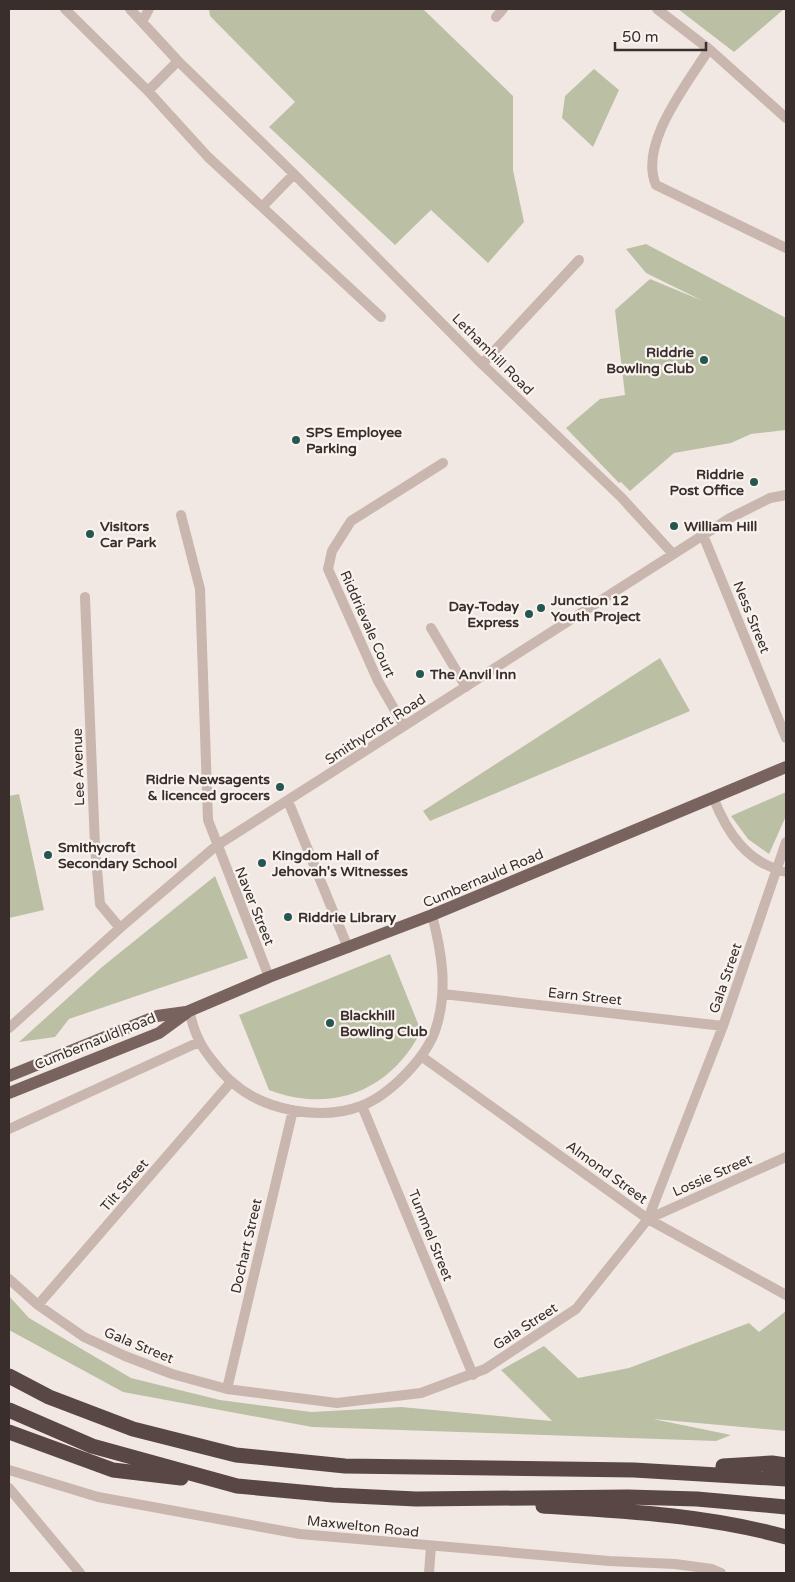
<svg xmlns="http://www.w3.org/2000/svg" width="795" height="1582" viewBox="0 0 795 1582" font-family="'Varela Round',sans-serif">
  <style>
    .green { fill: #bbc0a4 }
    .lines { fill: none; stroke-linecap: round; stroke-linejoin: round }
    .street { stroke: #c9b6af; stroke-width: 10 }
    .primary { stroke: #79635f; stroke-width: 12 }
    .highway { stroke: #594745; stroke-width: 15 }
    .poi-dot { fill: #265651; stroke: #f9f3ef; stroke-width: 2 }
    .labels { text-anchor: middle; stroke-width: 4.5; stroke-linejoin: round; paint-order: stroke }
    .poi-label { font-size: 14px; font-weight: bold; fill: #392e2c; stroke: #f9f3ef; text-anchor: start }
    .street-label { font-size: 14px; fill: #392e2c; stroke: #f9f3ef }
  </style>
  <rect width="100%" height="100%" fill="#f2e8e3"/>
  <!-- green -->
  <path class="green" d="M209 9H423L513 96V170L524 222 488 263 431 210 395 245 269 127 295 102 210 16Z
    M678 9H784L734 52Z
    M594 69 619 90 593 147 562 118 565 96Z
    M646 244 786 318V430L751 434 731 443 674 453 630 491 621 482 619 483 566 428 600 399 625 395 615 310 650 279 703 301 646 273 626 249Z
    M660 658 690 711 430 821 423 811Z
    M786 792V816L769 854 748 839 731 816Z
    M19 794 44 910 9 918V796Z
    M215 876 248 958 69 1019 55 1037 19 1042 102 967Z
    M390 954 421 1031C391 1091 331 1114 269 1090L239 1015Z
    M9 1296 29 1318 131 1378 220 1400 311 1412 401 1407 552 1421 501 1370 544 1346 578 1378 629 1368 749 1323 759 1332 786 1311V1431L653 1419 731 1435 716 1441 312 1427 123 1392 9 1330Z"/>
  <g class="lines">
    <!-- street -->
    <path class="street" d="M65 9 148 91 208 157 381 317
      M130 9 178 61 294 174 482 364 621 497 673 554
      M657 9 709 49 786 118
      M496 17 503 9
      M142 22 149 9
      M709 49C688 83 638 144 656 185L786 248
      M148 91 178 61
      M262 207 294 174
      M482 364 579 260
      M181 515 200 589 208 820 269 977
      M703 535 786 738
      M85 597 95 846 100 904 120 928
      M431 628 466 687
      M404 726 378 681 328 569 332 551 351 521 443 463
      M713 797C727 833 747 863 786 872
      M288 801 348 948
      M443 994 723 1026
      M189 1011C192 1021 194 1031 199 1040 203 1050 223 1075 232 1082 264 1111 321 1121 361 1106 390 1095 427 1057 436 1028 448 990 442 953 432 915
      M9 1028 120 928 216 846 730 518 770 498 786 495
      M421 1056 648 1219 786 1295
      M362 1106 473 1375
      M9 1129 199 1042
      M648 1219 786 1157
      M9 1279 38 1305 84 1337 125 1356 172 1374 227 1389 337 1403 421 1393 485 1369 576 1309 648 1219 723 1026 786 842
      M38 1305 231 1082
      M227 1389 293 1110
      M9 1470 98 1497 300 1534 609 1561 675 1564 712 1569 721 1573
      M9 1488 80 1573
      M429 1573 431 1546"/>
    <!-- primary -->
    <path class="primary" d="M9 1076 157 1016 186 1012
      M9 1093 159 1033 189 1011 269 977 432 915 786 767"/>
    <!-- highway -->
    <path class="highway" d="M9 1376 49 1397 133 1429 236 1455 345 1466 634 1470 786 1479
      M9 1410 92 1446 237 1486 333 1495 416 1499 628 1497 697 1499 786 1507
      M9 1432 113 1470 181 1478
      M723 1466 772 1463 786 1465
      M543 1506C625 1511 706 1515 786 1537"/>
  </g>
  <!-- markers -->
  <g class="poi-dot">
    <circle cx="704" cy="360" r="5"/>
    <circle cx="296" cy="440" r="5"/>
    <circle cx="754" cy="482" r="5"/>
    <circle cx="674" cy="526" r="5"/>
    <circle cx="90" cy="534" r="5"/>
    <circle cx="541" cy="608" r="5"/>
    <circle cx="529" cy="614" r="5"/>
    <circle cx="420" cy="674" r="5"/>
    <circle cx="280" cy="787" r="5"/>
    <circle cx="48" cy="855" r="5"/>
    <circle cx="262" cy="863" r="5"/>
    <circle cx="288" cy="917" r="5"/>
    <circle cx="330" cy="1023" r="5"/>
  </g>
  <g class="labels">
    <!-- poi labels -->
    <g class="poi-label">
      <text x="694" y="357" text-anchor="end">Riddrie<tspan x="694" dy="16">Bowling Club</tspan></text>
      <text x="306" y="437">SPS Employee<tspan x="306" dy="16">Parking</tspan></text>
      <text x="744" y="479" text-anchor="end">Riddrie<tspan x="744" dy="16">Post Office</tspan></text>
      <text x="100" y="531">Visitors<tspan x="100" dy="16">Car Park</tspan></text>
      <text x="684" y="531">William Hill</text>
      <text x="551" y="605">Junction 12<tspan x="551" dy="16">Youth Project</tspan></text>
      <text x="519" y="611" text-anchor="end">Day-Today<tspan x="519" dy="16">Express</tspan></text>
      <text x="430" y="679">The Anvil Inn</text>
      <text x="270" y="784" text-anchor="end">Ridrie Newsagents<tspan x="270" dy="16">&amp; licenced grocers</tspan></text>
      <text x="58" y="852">Smithycroft<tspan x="58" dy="16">Secondary School</tspan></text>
      <text x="272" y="860">Kingdom Hall of<tspan x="272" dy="16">Jehovah's Witnesses</tspan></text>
      <text x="298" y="922">Riddrie Library</text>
      <text x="340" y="1020">Blackhill<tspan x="340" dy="16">Bowling Club</tspan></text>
    </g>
    <!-- street labels -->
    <g class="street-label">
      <text transform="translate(493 354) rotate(45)" y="5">Lethamhill Road</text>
      <text transform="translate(752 617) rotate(68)" y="5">Ness Street</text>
      <text transform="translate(368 624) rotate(66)" y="5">Riddrievale Court</text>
      <text transform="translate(375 729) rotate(-33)" y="5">Smithycroft Road</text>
      <text transform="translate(78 767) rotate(-92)" y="5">Lee Avenue</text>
      <text transform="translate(483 878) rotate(-23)" y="5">Cumbernauld Road</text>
      <text transform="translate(255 906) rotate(68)" y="5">Naver Street</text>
      <text transform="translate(725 978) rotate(-71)" y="5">Gala Street</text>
      <text transform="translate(585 996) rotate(6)" y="5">Earn Street</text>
      <text transform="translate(95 1041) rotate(-22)" y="5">Cumbernauld Road</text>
      <text transform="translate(607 1172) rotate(36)" y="5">Almond Street</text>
      <text transform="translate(712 1175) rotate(-24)" y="5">Lossie Street</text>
      <text transform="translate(124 1185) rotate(-49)" y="5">Tilt Street</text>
      <text transform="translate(431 1235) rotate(68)" y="5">Tummel Street</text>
      <text transform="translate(246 1246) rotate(-77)" y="5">Dochart Street</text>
      <text transform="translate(525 1326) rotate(-33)" y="5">Gala Street</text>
      <text transform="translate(139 1345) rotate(22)" y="5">Gala Street</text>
      <text transform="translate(363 1526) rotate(6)" y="5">Maxwelton Road</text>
    </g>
  </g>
  <!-- border -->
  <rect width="795" height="1582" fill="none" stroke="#392e2c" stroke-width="20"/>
  <!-- scale -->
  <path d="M615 42v8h91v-8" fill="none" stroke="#392e2c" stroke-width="2.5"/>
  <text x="622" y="42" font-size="15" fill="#392e2c" stroke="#f9f3ef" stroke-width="4" paint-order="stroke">50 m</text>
</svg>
